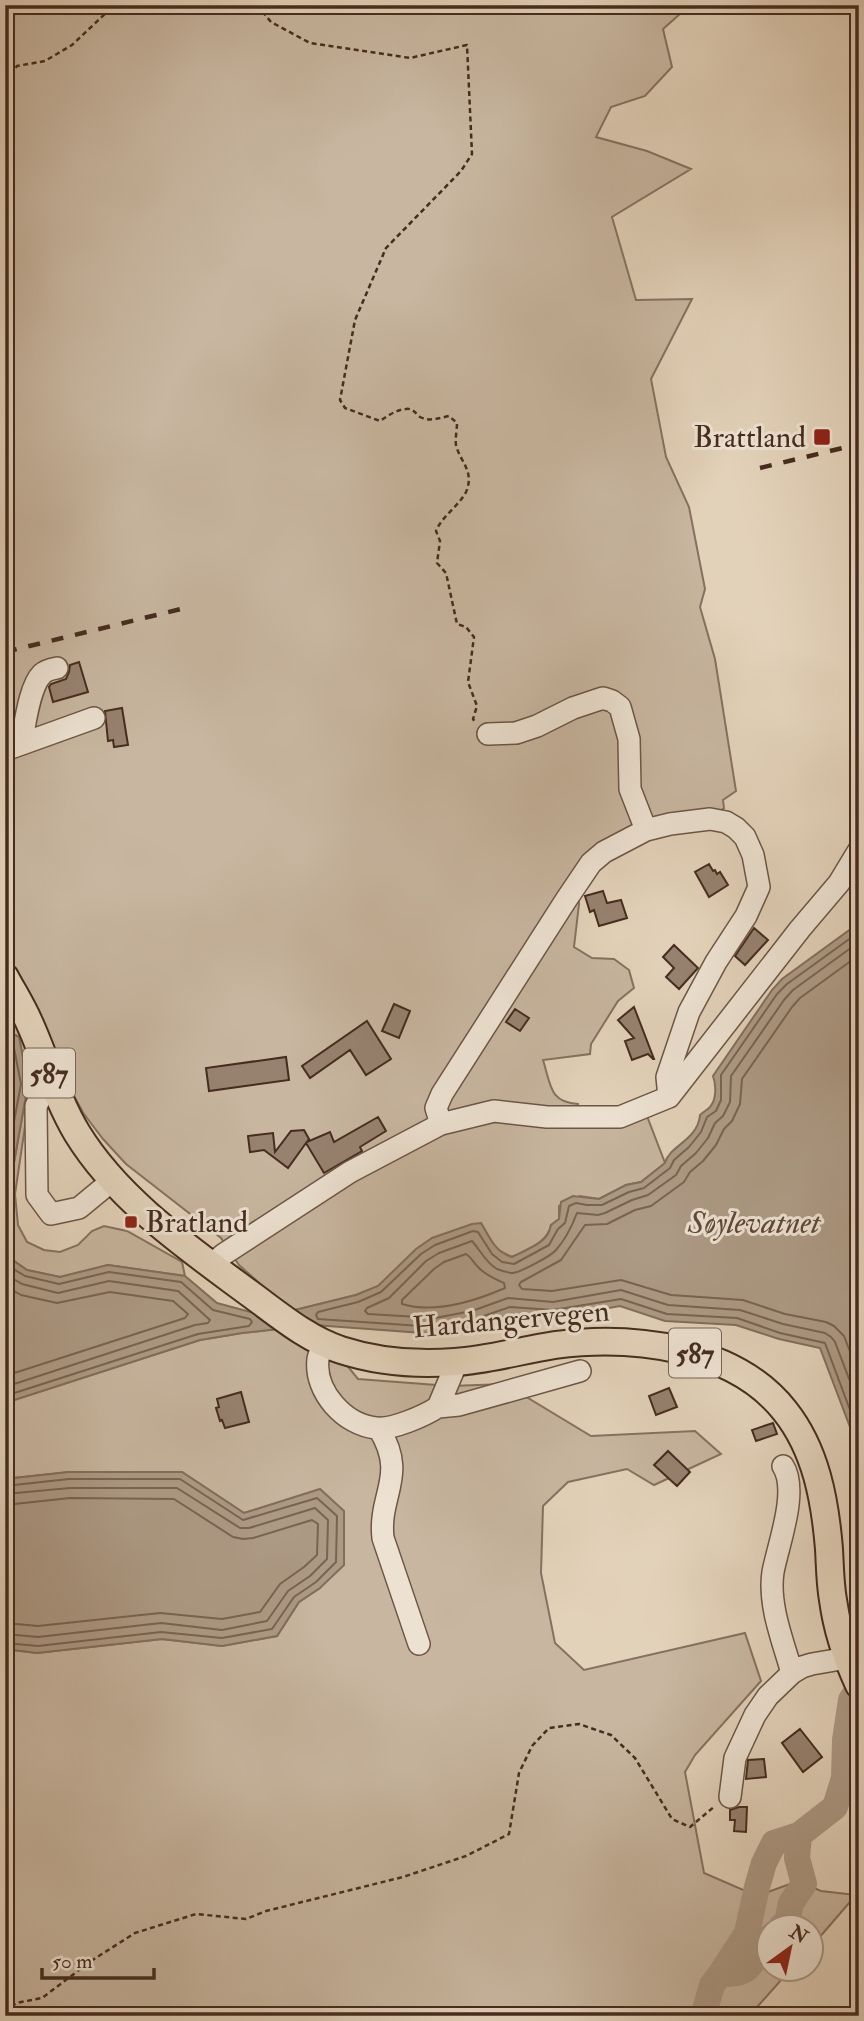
<svg xmlns="http://www.w3.org/2000/svg" width="864" height="2021" viewBox="0 0 864 2021" font-family="'IM FELL Double Pica',serif">
  <style>
    .green { fill: #c8b6a0; stroke: #867160; stroke-width: 2 }
    .water { fill: #ad9a85; stroke: #836e5c; stroke-width: 2 }
    .lines { fill: none; stroke-linecap: round; stroke-linejoin: round }
    .shore { stroke: #796352; stroke-width: 2 }
    .river { stroke: #ad9a85; stroke-width: 26 }
    .building { fill: #978270; stroke: #452c1f; stroke-width: 2 }
    .minor-casing { stroke: #6c5646; stroke-width: 24 }
    .major-casing { stroke: #452c1f; stroke-width: 30 }
    .path { stroke: #452c1f; stroke-width: 2.5; stroke-dasharray: 5 3.5; stroke-linecap: butt }
    .minor { stroke: #ede2d2; stroke-width: 21 }
    .major { stroke: #e3d2ba; stroke-width: 26 }
    .rail { stroke: #452c1f; stroke-width: 4.5; stroke-dasharray: 12 12; stroke-linecap: butt }
    .poi-dot { fill: #8f2418; stroke: #ede2d2; stroke-width: 2.5 }
    .labels { text-anchor: middle; stroke-width: 6; stroke-linejoin: round; paint-order: stroke }
    .shield { fill: #ede2d2; stroke: #776355; stroke-width: 2 }
    .shield-label { font-size: 28px; font-weight: bold; fill: #452c1f }
    .poi-label { font-size: 30px; fill: #452c1f; stroke: #ede2d2; text-anchor: end }
    .street-label { font-size: 30px; fill: #452c1f; stroke: #ede2d2 }
    .water-label { font-size: 32px; font-style: italic; fill: #5f4838; stroke: #ede2d2 }
  </style>
  <rect width="100%" height="100%" fill="#e3d2ba"/>
  <filter id="stains"><feTurbulence type="fractalNoise" baseFrequency=".00286" numOctaves="4"/><feColorMatrix values="0 0 0 0 .2 0 0 0 0 .09 0 0 0 0 .02 0 0 0 .5 -.17"/></filter>
  <radialGradient id="worn" r=".72"><stop offset=".6" stop-color="#630" stop-opacity="0"/><stop offset="1" stop-color="#630" stop-opacity=".3"/></radialGradient>
  <!-- green -->
  <path class="green" d="M5 5H690L663 29 672 67 645 96 611 107 596 137 647 151 691 169 612 217 636 300 692 299 651 379 666 457 689 507 705 589 700 607 715 659 736 791 723 800 724 808 717 814H691L578 875 579 904 574 947 592 958 614 959 629 970 634 988 618 1001 591 1044 590 1054 543 1060C551 1085 549 1102 578 1104V1114L642 1103 665 1163 641 1182 626 1185 599 1199 580 1196 559 1206V1219L551 1225C548 1243 527 1249 512 1257L496 1249 481 1223 395 1271 379 1286 356 1295 291 1311 239 1265 221 1238 126 1164 103 1139 84 1114 65 1080 32 1079 15 1194 18 1225 27 1242 44 1250 60 1252 78 1245 92 1231 104 1226 127 1231 182 1262 185 1276 108 1265 60 1277 27 1270 7 1256 8 1196 28 1084 19 1037 5 1030Z
    M314 1325 358 1379 450 1386 505 1384 591 1436 695 1431 721 1454 654 1485 627 1469 568 1482 543 1506 541 1573 555 1643 584 1670 745 1633 761 1681 695 1755 685 1772 704 1873 757 1896 798 1881 821 1891 856 1895 812 1946V1926H770V1968L791 1969 749 2016H5V1649L37 1653 162 1639 222 1646 277 1636 299 1602 320 1588V1490L244 1513 182 1472H69L5 1479V1403L200 1340 242 1333Z"/>
  <!-- water -->
  <path class="water" d="M859 923V1467L850 1427 820 1348 779 1339 736 1325 665 1321 620 1306 553 1318 511 1314 477 1326 436 1334 314 1325 242 1333 200 1340 5 1403V1030L19 1037 28 1084 8 1196 7 1256 27 1270 60 1277 108 1265 185 1276 217 1303 258 1314 291 1311 356 1295 378 1286 416 1249 432 1238 472 1224 481 1223C490 1238 495 1252 512 1257 527 1249 548 1244 551 1225L559 1219 561 1202 573 1196 599 1199 626 1185 641 1182 665 1163C669 1146 698 1140 700 1115 703 1112 707 1110 710 1107 717 1099 716 1084 713 1076L772 990 782 979Z
    M69 1472H182L244 1513 320 1489 344 1511V1565L320 1588 299 1602 277 1636 222 1646 162 1639 37 1653 5 1649V1479Z"/>
  <g class="lines">
    <!-- shore -->
    <path class="shore" d="M859 932 787 984 777 994 721 1075V1100L716 1111 707 1117 701 1132 689 1147 674 1160 670 1168 644 1188 629 1192 602 1205H587L576 1203 569 1206 565 1223 558 1229 549 1245 514 1264 502 1262 492 1254 478 1232 473 1231 435 1245 421 1254 381 1292 358 1302 318 1312 316 1315 318 1319 436 1327 475 1319 510 1307 553 1310 621 1299 667 1314 737 1318 780 1333 825 1343 859 1434
      M859 942 793 990 784 1000 731 1076 730 1102 723 1116 715 1123 708 1138 696 1153 681 1166 676 1175 648 1195 632 1200 605 1213 598 1215 577 1213C572 1226 566 1239 556 1250 551 1256 521 1272 513 1273 508 1273 502 1271 497 1269 485 1262 481 1251 472 1241L439 1253 426 1261 389 1298 367 1308 365 1311 368 1314 435 1318 472 1311 508 1298 553 1302 621 1290 668 1305 740 1310 783 1324 825 1333 831 1337 835 1342 859 1405
      M859 955 800 998 792 1007 742 1079 740 1104 732 1121 724 1129 716 1145 703 1161 690 1172 684 1182 651 1206 635 1210 607 1224 585 1225 561 1260 521 1282 519 1285 522 1289 552 1291 621 1280 671 1295 743 1300 785 1314 826 1322 834 1326 844 1336 859 1375
      M5 1038 13 1043 21 1084 5 1170
      M5 1049 12 1084 5 1121
      M466 1254C471 1257 473 1262 478 1267 485 1275 495 1279 504 1283L505 1288C475 1301 434 1314 402 1304V1300L434 1269 444 1262Z
      M5 1264 25 1276 59 1284 109 1272 181 1282 213 1310 250 1319 252 1322 249 1326 198 1334 5 1396
      M5 1274 22 1284 58 1293 109 1281 178 1291 210 1320 208 1323 195 1325 5 1387
      M5 1286 21 1295 57 1303 110 1292 173 1301 188 1314 185 1318 5 1376
      M5 1486 69 1479H180L243 1520 317 1498 337 1516 336 1562 316 1582 294 1597 272 1629 222 1638 161 1632 38 1646 5 1643
      M5 1494 70 1488H177L240 1528H249L315 1508 328 1520 327 1559 310 1576 288 1591 267 1621 222 1630 161 1623 38 1637 5 1634
      M5 1505 70 1498 174 1499 233 1537 243 1539 253 1538 312 1520 318 1524 317 1555 304 1567 280 1584 260 1612 222 1619 160 1613 38 1626 5 1623"/>
    <!-- river -->
    <path class="river" d="M782 1926 787 1922 791 1903 804 1884 797 1858 799 1835 835 1807 844 1778 845 1740 851 1700 859 1688
      M721 1973 747 1933 757 1887 764 1863 774 1843 799 1835
      M703 2016 712 1985 721 1973C754 1978 752 1957 770 1937"/>
  </g>
  <!-- building -->
  <path class="building" d="M79 662 88 692 53 702 49 687 51 684 66 679 69 672 70 665Z
    M122 708 128 745 114 747 113 740 108 741 105 711Z
    M709 864 713 871 715 870 717 874 720 872 728 885 709 897 695 872Z
    M603 891 607 903 621 900 627 918 599 926 594 910 590 912 585 896Z
    M754 928 768 940 745 965 735 956Z
    M674 945 698 968 679 989 666 977 674 968 663 957Z
    M394 1004 410 1011 399 1038 382 1031Z
    M634 1007 654 1059H653L648 1054 632 1060 625 1041 634 1038 618 1020Z
    M515 1009 529 1018 520 1031 506 1022Z
    M367 1021 391 1059 366 1075 350 1050 310 1078 302 1066Z
    M286 1057 289 1080 209 1091 206 1068Z
    M378 1117 386 1131 360 1147 362 1151 324 1173 306 1143 288 1168 264 1150 250 1152 248 1136 273 1133 275 1152 291 1131 304 1130 309 1139 307 1142 330 1132 334 1142Z
    M669 1388 677 1407 656 1415 649 1396Z
    M241 1392 249 1422 225 1428 222 1420 220 1421 216 1408 219 1407 217 1399Z
    M773 1423 777 1434 756 1441 752 1430Z
    M668 1451 690 1472 677 1486 654 1465Z
    M800 1729 822 1757 803 1772 782 1743Z
    M764 1759 766 1777 746 1779 748 1760Z
    M739 1807H747L746 1832 734 1831 735 1820H730V1810Z"/>
  <g class="lines">
    <defs>
      <path id="minor" d="M488 734 516 733 537 726 573 708 603 698 612 701 620 707 629 739 630 789 646 830
        M21 744C25 726 29 687 42 674 46 670 51 669 57 668
        M5 750 94 718
        M51 1078 36 1106 37 1195 51 1214 79 1208 113 1180
        M441 1124 436 1108 442 1094 566 900 591 863 604 852 646 830 670 824 710 819 726 822 736 828 745 837 753 855 759 887 746 916 716 962 689 1012 667 1077 669 1097
        M211 1265 224 1254 350 1172 441 1124 494 1111 547 1117H620L669 1097 800 929 839 883 859 850
        M324 1343C322 1348 319 1354 318 1359 314 1392 345 1425 376 1428 392 1430 424 1416 438 1407L457 1362
        M438 1407 459 1405 580 1371
        M379 1429C408 1476 378 1494 383 1538L419 1644
        M783 1466C799 1491 778 1545 773 1572 768 1605 783 1641 792 1673
        M730 1797 735 1758 755 1715 768 1696 792 1673 802 1667 812 1664 847 1658"/>
      <path id="major" d="M5 977C13 992 22 1006 29 1022 46 1059 56 1098 77 1133 118 1200 187 1247 249 1293 278 1314 307 1339 341 1350 378 1362 416 1365 455 1362 488 1360 522 1350 555 1345 632 1335 734 1346 785 1411 816 1450 825 1500 829 1549 830 1566 830 1583 833 1600 837 1630 846 1657 859 1685"/>
    </defs>
    <!-- minor casing -->
    <use href="#minor" class="minor-casing"/>
    <!-- major casing -->
    <use href="#major" class="major-casing"/>
    <!-- path -->
    <path class="path" d="M257 5 271 22 310 43 410 58 467 45 472 154 461 171 386 248 355 320 340 400 345 408 380 421C388 416 395 410 406 409 413 408 415 413 420 417 430 422 439 418 449 416L457 423C457 430 455 438 456 445 460 462 475 471 466 492 458 507 442 516 436 531L440 541 437 563 446 573 457 624 466 627 474 637 468 682 477 706 473 719 475 722
      M5 81 17 66 45 61 72 45 107 12 122 5
      M5 2012 16 2003 42 1998 91 1961 135 1933 196 1914 246 1919 266 1911 403 1877 466 1856 509 1834 519 1773 532 1746 549 1728 579 1724 611 1735 635 1758 672 1819 690 1827 715 1806"/>
    <!-- minor -->
    <use href="#minor" class="minor"/>
    <!-- major -->
    <use href="#major" class="major"/>
    <!-- rail -->
    <path class="rail" d="M760 468 859 444
      M5 652 189 607"/>
  </g>
  <!-- markers -->
  <g class="poi-dot">
    <rect x="813" y="428" width="18" height="18" rx="3.5"/>
    <rect x="124" y="1215" width="14" height="14" rx="3.5"/>
  </g>
  <g class="labels">
    <!-- shield labels -->
    <g class="shield">
      <rect x="23" y="1048.5" width="52" height="49" rx="5"/>
      <rect x="669" y="1328.5" width="52" height="49" rx="5"/>
    </g>
    <g class="shield-label">
      <text x="49" y="1083">587</text>
      <text x="695" y="1363">587</text>
    </g>
    <!-- poi labels -->
    <g class="poi-label">
      <text x="806" y="447">Brattland</text>
      <text x="145" y="1232" text-anchor="start">Bratland</text>
    </g>
    <!-- street labels -->
    <g class="street-label">
      <text transform="translate(511 1319) rotate(-5)" y="10">Hardangervegen</text>
    </g>
    <!-- water labels -->
    <g class="water-label">
      <text x="754" y="1233">Søylevatnet</text>
    </g>
  </g>
  <!-- margin -->
  <rect width="864" height="2021" fill="none" stroke="#e3d2ba" stroke-width="28"/>
  <rect x="7" y="7" width="850" height="2007" fill="none" stroke="#452c1f" stroke-width="3.5"/>
  <rect x="14" y="14" width="836" height="1993" fill="none" stroke="#452c1f" stroke-width="2"/>
  <!-- north arrow -->
  <g transform="translate(790 1948) rotate(33)"><circle r="33" fill="#ede2d2" stroke="#aa998a" stroke-width="2"/>
  <path d="M0-5L12 26L0 18L-12 26Z" fill="#8f2418"/>
  <text y="-10" font-size="19" font-weight="bold" text-anchor="middle" fill="#452c1f">N</text>
  </g>
  <!-- scale -->
  <path d="M42 1968v10h112v-10" fill="none" stroke="#452c1f" stroke-width="3.5"/>
  <text x="52" y="1968" font-size="21" fill="#452c1f" stroke="#ede2d2" stroke-width="5" paint-order="stroke">50 m</text>
  <rect width="100%" height="100%" filter="url(#stains)"/>
  <rect width="100%" height="100%" fill="url(#worn)"/>
</svg>
